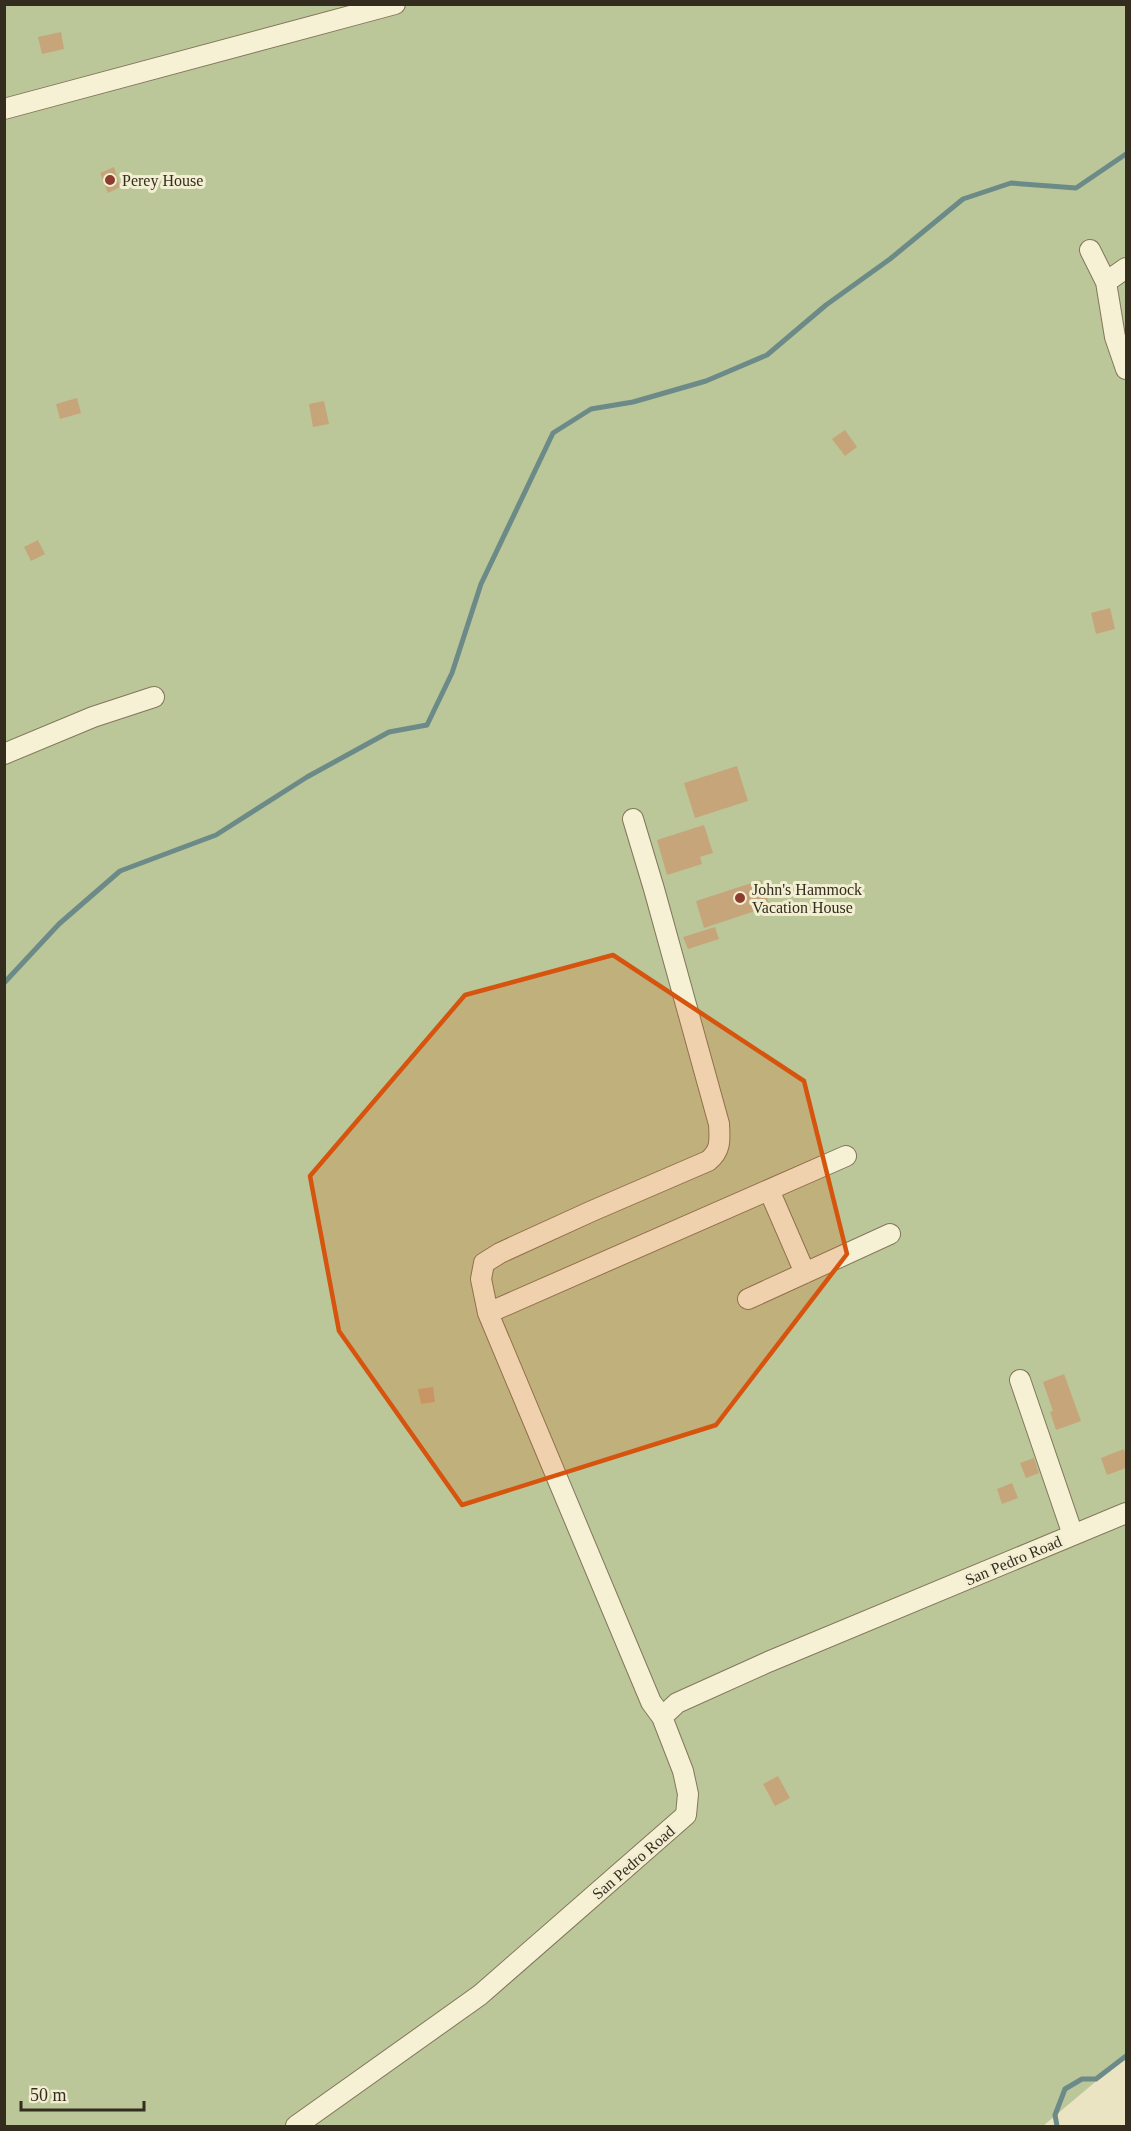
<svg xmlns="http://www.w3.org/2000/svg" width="1131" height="2131" viewBox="0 0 1131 2131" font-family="Georgia,serif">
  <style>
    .green { fill: #bbc798 }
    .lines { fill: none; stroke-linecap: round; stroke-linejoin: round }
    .stream { stroke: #6c8a87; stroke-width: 5 }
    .building { fill: #c6a57b }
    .minor-casing { stroke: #83765b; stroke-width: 22 }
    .minor { stroke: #f6f1d5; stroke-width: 20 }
    .marked { fill: #d6540e; fill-opacity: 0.2; stroke: #d6540e; stroke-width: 4.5; stroke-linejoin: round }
    .poi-dot { fill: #8d3d30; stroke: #f2eed2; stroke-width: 2 }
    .labels { text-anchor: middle; stroke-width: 6; stroke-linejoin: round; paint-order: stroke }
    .poi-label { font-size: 16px; fill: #342c1e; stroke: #f2eed2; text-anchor: start }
    .street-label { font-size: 16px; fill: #342c1e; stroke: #f2eed2 }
  </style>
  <rect width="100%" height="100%" fill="#eae4c3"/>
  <!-- green -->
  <path class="green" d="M5 5H1126V2056L1043 2126H5Z"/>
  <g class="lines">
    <!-- stream -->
    <path class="stream" d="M4 983 59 924 120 871 216 835 307 777 389 732 427 725 452 673 481 584 553 433 591 409 633 402 706 381 767 355 826 305 890 259 963 199 1011 183 1076 188 1126 154
      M1057 2126 1055 2115 1065 2089 1082 2079H1096L1126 2056"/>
  </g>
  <!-- building -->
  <path class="building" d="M61 32 64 49 42 54 38 37Z
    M114 167 120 187 108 193 100 173Z
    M77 398 81 413 60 419 56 404Z
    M324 401 329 424 313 427 309 404Z
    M845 430 857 447 845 456 832 439Z
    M38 540 45 554 31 561 24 547Z
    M1110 608 1115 629 1096 634 1091 613Z
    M737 766 748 801 695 818 684 783Z
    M704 825 713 853 700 857 702 864 667 875 657 840Z
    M761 880 770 906 704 928 696 901Z
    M715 927 719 939 688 949 683 937Z
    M1064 1374 1081 1421 1056 1430 1050 1412 1053 1411 1043 1382Z
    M433 1387 435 1402 421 1404 418 1389Z
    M1124 1449 1126 1458V1468L1107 1475 1101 1458Z
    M1034 1458 1039 1473 1026 1478 1020 1463Z
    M1012 1483 1018 1498 1002 1504 997 1489Z
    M778 1776 790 1798 775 1806 763 1784Z"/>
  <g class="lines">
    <defs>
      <path id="minor" d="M4 109 395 4
        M1090 250 1106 282 1115 337 1126 369
        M1106 282 1126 268
        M4 754 93 717 154 697
        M633 819 654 889 719 1124C720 1140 721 1151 708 1161L592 1211 500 1253 484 1263 481 1279 488 1313 651 1702 662 1717
        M769 1190 805 1273
        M748 1299 890 1234
        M488 1313 846 1156
        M1020 1380 1073 1535
        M296 2126 480 1995 686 1815 688 1794 683 1771 662 1717 677 1703 768 1662 1126 1513"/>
    </defs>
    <!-- minor casing -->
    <use href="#minor" class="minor-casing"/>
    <!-- minor -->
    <use href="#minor" class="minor"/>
  </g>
  <!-- marked area -->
  <path class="marked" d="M613 955 804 1081 847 1254 716 1425 462 1505 339 1331 310 1176 465 995Z"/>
  <!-- markers -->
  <g class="poi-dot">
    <circle cx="110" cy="180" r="6"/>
    <circle cx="740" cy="898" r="6"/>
  </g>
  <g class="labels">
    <!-- poi labels -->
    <g class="poi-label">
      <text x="122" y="186">Perey House</text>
      <text x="752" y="895">John's Hammock<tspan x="752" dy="18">Vacation House</tspan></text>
    </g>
    <!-- street labels -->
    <g class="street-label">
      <text transform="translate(1013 1560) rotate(-23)" y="6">San Pedro Road</text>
      <text transform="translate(633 1862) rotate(-41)" y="6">San Pedro Road</text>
    </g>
  </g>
  <!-- border -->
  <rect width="1131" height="2131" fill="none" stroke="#342c1e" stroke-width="12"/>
  <!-- scale -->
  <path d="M21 2101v9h123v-9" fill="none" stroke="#342c1e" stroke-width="3"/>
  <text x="30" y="2101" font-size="18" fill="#342c1e" stroke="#f2eed2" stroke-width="4.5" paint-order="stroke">50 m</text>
</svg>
